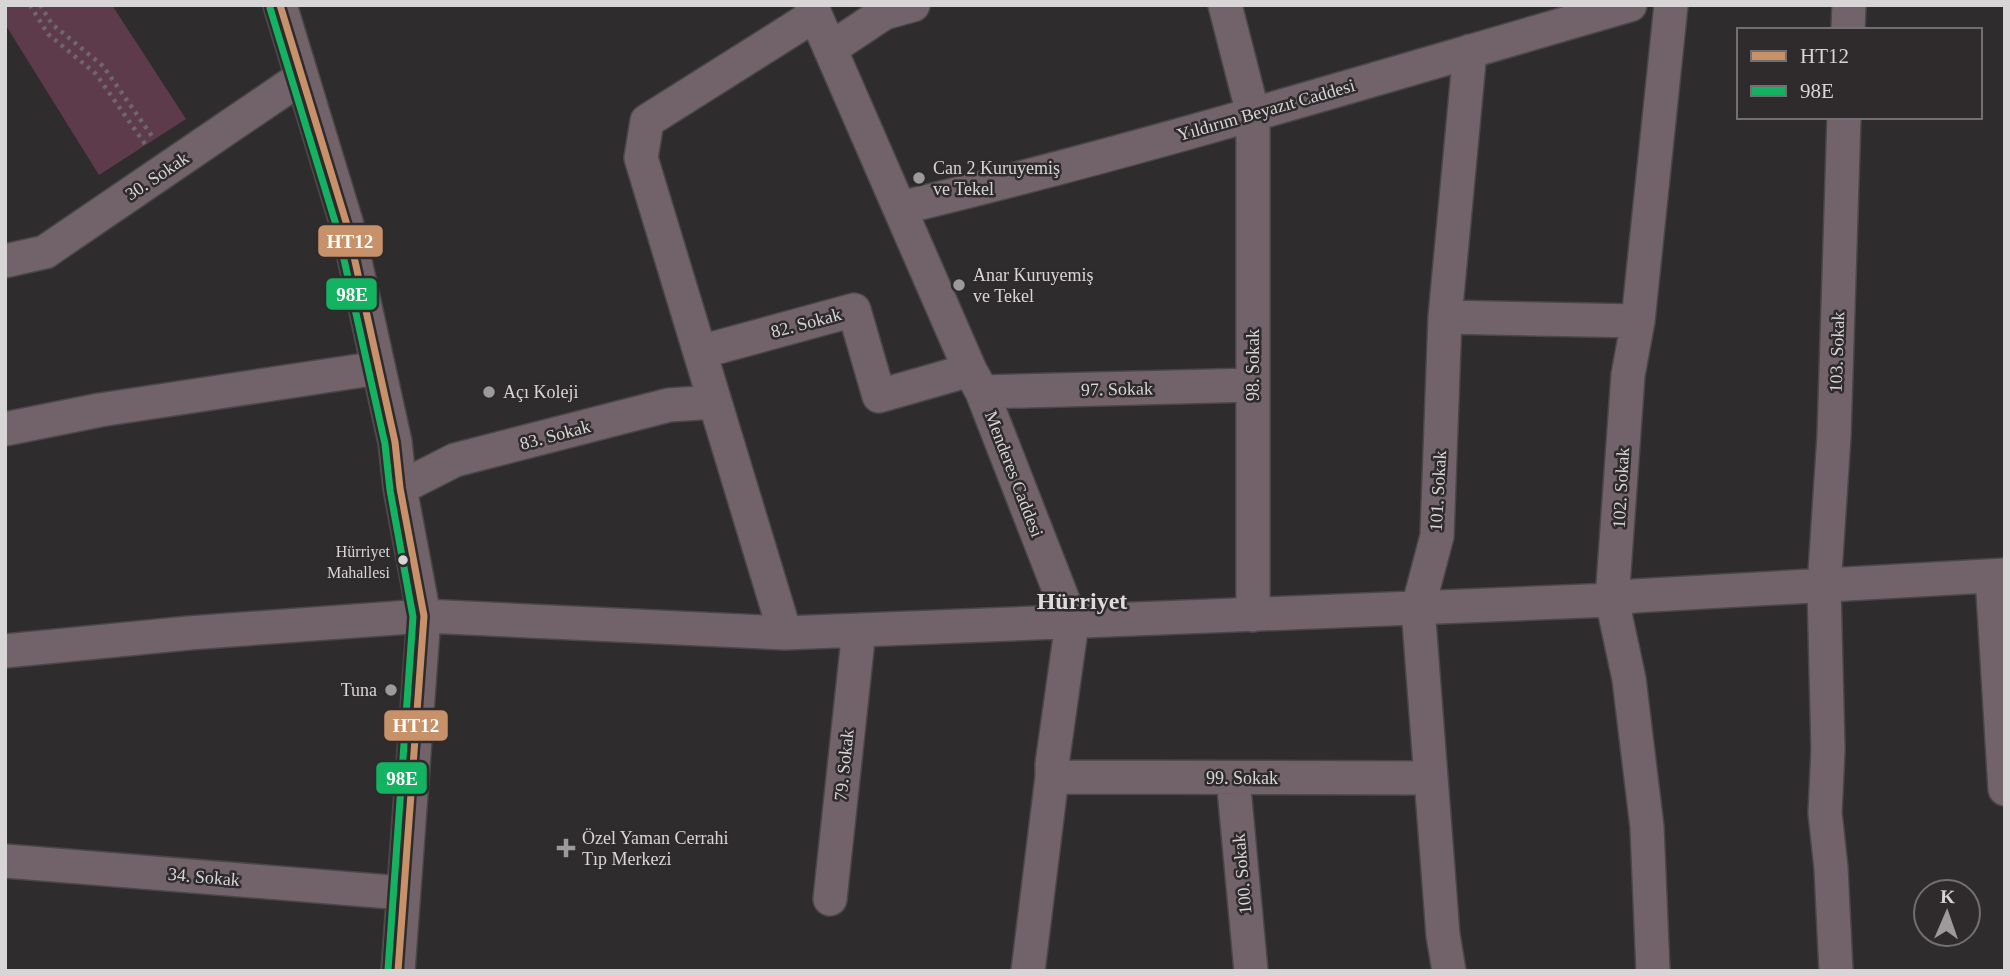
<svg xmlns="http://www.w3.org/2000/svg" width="2010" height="976" viewBox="0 0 2010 976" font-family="Georgia,serif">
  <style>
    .green { fill: #5d3b4a }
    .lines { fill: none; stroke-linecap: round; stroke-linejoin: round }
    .minor-casing { stroke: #494748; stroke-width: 36 }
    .path { stroke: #6f6669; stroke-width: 4.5; stroke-dasharray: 3.5 5; stroke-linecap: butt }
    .minor { stroke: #716369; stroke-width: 33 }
    .bus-1-casing { stroke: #2f2b2c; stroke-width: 12 }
    .bus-2-casing { stroke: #2f2b2c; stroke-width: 12 }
    .bus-1 { stroke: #c7916a; stroke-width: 7 }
    .bus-2 { stroke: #13b361; stroke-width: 7 }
    .poi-dot { fill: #9c9a9b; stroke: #2f2b2c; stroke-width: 2.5 }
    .bus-dot { fill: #d7d5d6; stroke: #2f2b2c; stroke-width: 2.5 }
    .labels { text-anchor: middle; stroke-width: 5; stroke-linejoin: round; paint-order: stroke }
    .bus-label { font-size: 16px; fill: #d7d5d6; stroke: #2f2b2c; text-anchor: end }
    .street-label { font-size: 18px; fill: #d7d5d6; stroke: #2f2b2c }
    .poi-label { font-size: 18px; fill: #d7d5d6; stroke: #2f2b2c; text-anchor: start }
    .district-label { font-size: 24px; font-weight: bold; fill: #dfdadc; stroke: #2f2b2c }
    .line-badge { stroke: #2f2b2c; stroke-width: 2.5 }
    .badge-label { font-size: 19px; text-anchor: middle; font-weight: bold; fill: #fff }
  </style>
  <rect width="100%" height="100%" fill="#2e2c2d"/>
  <!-- green -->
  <path class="green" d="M5 5H112L186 119 99 175 5 24Z"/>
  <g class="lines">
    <defs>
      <path id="minor" d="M280 5 347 225 395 442 400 488 424 616 398 971
        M811 5 970 370 982 392 1072 623 1052 764V777L1028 971
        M1225 5 1253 114V615
        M1848 30 1849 5
        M830 49 884 13 913 5
        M900 208C1146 149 1387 75 1630 5
        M5 261 45 252 302 77
        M1445 317 1638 321
        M700 352 854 310 879 396 970 370
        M982 392 1253 385
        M5 429 100 410 378 368
        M400 488 455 460 669 405 715 402
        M1992 576 2005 789
        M785 633 641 158 647 121 815 15
        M5 651 189 633 424 616 785 633 1612 600 1634 596 2005 575
        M1052 777 1431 778
        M1233 778 1251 971
        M5 861 403 893
        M830 899 859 630
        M1449 971 1443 935 1418 608 1437 536 1445 317 1470 51
        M1653 971 1647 827 1629 679 1612 600 1628 375 1638 321 1671 5
        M1836 971 1831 868 1825 813 1828 750 1824 587 1834 436 1844 117"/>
    </defs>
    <!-- minor casing -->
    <use href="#minor" class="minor-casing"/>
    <!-- path -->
    <path class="path" d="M30 5 48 34 96 74 145 144
      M40 5 52 24 103 66 154 139"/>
    <!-- minor -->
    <use href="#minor" class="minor"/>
    <defs>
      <path id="bus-1" d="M280 5 347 225 395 442 400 488 424 616 398 971"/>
      <path id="bus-2" d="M270 8 337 228 385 444 390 490 413 617 388 970"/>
    </defs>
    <!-- bus-1 casing -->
    <use href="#bus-1" class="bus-1-casing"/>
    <!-- bus-2 casing -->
    <use href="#bus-2" class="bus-2-casing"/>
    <!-- bus-1 -->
    <use href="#bus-1" class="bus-1"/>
    <!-- bus-2 -->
    <use href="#bus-2" class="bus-2"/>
  </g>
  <!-- markers -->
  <g class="poi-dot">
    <circle cx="919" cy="178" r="7"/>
    <circle cx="959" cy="285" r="7"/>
    <circle cx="489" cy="392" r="7"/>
    <circle cx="391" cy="690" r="7"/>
    <path d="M562.5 837.5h7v7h7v7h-7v7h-7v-7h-7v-7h7z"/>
  </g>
  <circle class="bus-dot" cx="403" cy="560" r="6"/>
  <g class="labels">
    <!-- bus labels -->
    <g class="bus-label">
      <text x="390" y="557">Hürriyet<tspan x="390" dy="21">Mahallesi</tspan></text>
    </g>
    <!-- street labels -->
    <g class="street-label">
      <text transform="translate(1266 110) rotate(-16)" y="6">Yıldırım Beyazıt Caddesi</text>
      <text transform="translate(157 176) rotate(-34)" y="6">30. Sokak</text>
      <text transform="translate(806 323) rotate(-15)" y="6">82. Sokak</text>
      <text transform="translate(1837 352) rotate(-88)" y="6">103. Sokak</text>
      <text transform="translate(1253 365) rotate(-90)" y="6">98. Sokak</text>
      <text transform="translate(1117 389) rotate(-1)" y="6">97. Sokak</text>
      <text transform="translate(555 435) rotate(-15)" y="6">83. Sokak</text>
      <text transform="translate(1014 474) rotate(69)" y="6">Menderes Caddesi</text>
      <text transform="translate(1621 488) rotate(-87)" y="6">102. Sokak</text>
      <text transform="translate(1438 491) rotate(-87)" y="6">101. Sokak</text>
      <text transform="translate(844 765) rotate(-84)" y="6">79. Sokak</text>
      <text x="1242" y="784">99. Sokak</text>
      <text transform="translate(1242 874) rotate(-95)" y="6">100. Sokak</text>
      <text transform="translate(204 877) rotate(5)" y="6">34. Sokak</text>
    </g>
    <!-- poi labels -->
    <g class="poi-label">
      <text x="933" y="174">Can 2 Kuruyemiş<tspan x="933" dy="21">ve Tekel</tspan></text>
      <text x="973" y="281">Anar Kuruyemiş<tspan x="973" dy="21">ve Tekel</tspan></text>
      <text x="503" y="398">Açı Koleji</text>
      <text x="377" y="696" text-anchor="end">Tuna</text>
      <text x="582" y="844">Özel Yaman Cerrahi<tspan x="582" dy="21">Tıp Merkezi</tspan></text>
    </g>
    <!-- district labels -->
    <g class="district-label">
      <text x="1082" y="609">Hürriyet</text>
    </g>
  </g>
  <g class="line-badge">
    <rect x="317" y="224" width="67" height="34" rx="7" fill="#c7916a"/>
    <rect x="325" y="277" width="53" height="34" rx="7" fill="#13b361"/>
    <rect x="383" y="709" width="66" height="33" rx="7" fill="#c7916a"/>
    <rect x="375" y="761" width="53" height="34" rx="7" fill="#13b361"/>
  </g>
  <g class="badge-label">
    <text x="350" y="248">HT12</text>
    <text x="352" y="301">98E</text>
    <text x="416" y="732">HT12</text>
    <text x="402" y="785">98E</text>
  </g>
  <!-- border -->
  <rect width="2010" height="976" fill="none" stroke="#d7d5d6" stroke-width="14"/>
  <!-- legend -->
  <rect x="1737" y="28" width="245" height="91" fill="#2f2b2c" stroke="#726f70" stroke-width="2"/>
  <rect x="1751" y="51" width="35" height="10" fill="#c7916a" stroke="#726f70" stroke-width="2"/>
  <text x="1800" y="63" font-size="21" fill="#d7d5d6">HT12</text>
  <rect x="1751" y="86" width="35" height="10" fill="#13b361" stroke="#726f70" stroke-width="2"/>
  <text x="1800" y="98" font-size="21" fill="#d7d5d6">98E</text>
  <!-- north arrow -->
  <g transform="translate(1947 913) rotate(2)"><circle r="33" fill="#2f2b2c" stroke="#726f70" stroke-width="2"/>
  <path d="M0-5L12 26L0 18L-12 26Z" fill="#9c9a9b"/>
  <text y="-10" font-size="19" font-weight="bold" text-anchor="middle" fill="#d7d5d6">K</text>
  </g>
</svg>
